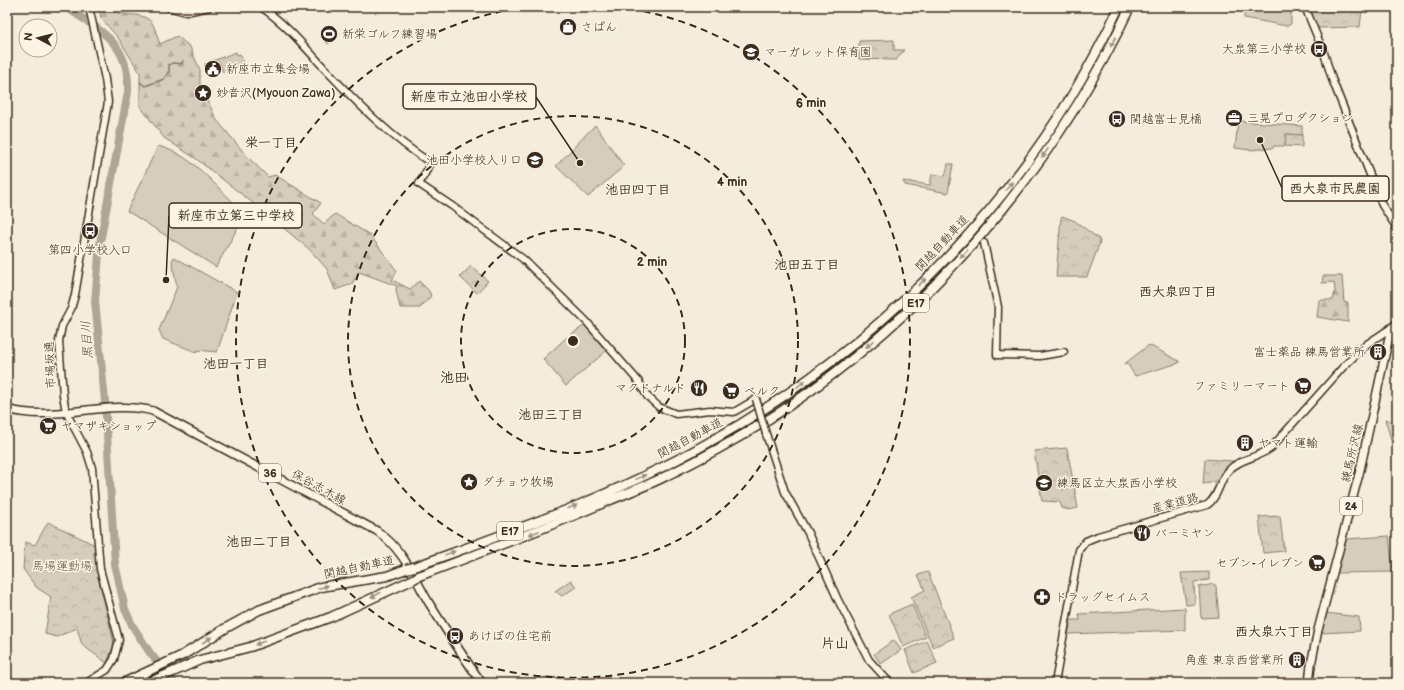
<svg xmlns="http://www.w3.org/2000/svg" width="1404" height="690" viewBox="0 0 1404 690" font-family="'Balsamiq Sans','Klee One',sans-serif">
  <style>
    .green { fill: #d6cdbd; stroke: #887c6e }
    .forest { fill: url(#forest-firs); stroke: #887c6e }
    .park { fill: url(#park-crowns); stroke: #887c6e }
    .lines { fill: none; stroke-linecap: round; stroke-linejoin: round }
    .stream { stroke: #817466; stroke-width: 1.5 }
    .river { stroke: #b0a596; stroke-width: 8 }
    .secondary-casing { stroke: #3b2a1e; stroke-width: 9 }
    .primary-casing { stroke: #3b2a1e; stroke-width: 10 }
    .highway-casing { stroke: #3b2a1e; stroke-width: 11 }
    .secondary { stroke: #fcf5e5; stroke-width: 6 }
    .primary { stroke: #fcf5e5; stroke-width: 7 }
    .highway { stroke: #fcf5e5; stroke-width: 8 }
    .secondary-bridge-casing { stroke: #3b2a1e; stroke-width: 9; stroke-linecap: butt }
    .highway-bridge-casing { stroke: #3b2a1e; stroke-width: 11; stroke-linecap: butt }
    .secondary-bridge { stroke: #fcf5e5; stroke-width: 6 }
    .highway-bridge { stroke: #fcf5e5; stroke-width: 8 }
    .oneway { fill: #9c9082 }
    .ring { fill: none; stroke: #3b2a1e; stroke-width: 2; stroke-dasharray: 7 5 }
    .labels { text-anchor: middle; stroke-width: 3; stroke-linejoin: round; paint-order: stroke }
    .shield { fill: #fcf5e5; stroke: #75675a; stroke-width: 1 }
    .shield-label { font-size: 11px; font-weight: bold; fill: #3b2a1e }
    .poi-label { font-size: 12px; fill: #3b2a1e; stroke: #fcf5e5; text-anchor: start }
    .street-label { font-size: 12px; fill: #3b2a1e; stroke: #fcf5e5 }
    .park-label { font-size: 12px; fill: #625346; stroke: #fcf5e5 }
    .neighbourhood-label { font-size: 13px; font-weight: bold; fill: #3b2a1e; stroke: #fcf5e5 }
    .water-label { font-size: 13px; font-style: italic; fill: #645548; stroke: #fcf5e5 }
    .quarter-label { font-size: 14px; font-weight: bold; fill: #3b2a1e; stroke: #fcf5e5 }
    .centre { fill: #3b2a1e; stroke: #fcf5e5; stroke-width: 2 }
    .ring-label { font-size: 12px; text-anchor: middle; font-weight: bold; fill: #3b2a1e; stroke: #fcf5e5; stroke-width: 3; stroke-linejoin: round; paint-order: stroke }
    .leader { fill: none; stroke: #3b2a1e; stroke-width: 1.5 }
    .callout-dot { fill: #3b2a1e; stroke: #fcf5e5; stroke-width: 1.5 }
    .callout { fill: #fcf5e5; stroke: #3b2a1e; stroke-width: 1.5 }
    .callout-label { font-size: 13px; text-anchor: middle; font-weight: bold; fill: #3b2a1e }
  </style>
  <defs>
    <pattern id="forest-firs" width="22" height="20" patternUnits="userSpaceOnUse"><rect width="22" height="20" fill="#d6cdbd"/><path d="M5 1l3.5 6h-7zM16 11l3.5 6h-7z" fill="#b9b0a2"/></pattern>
    <pattern id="park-crowns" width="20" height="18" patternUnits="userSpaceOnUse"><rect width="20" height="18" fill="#d6cdbd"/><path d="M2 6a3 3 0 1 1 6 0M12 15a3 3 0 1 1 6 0" fill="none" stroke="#b9b0a2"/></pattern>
  </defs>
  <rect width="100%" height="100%" fill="#f4eddd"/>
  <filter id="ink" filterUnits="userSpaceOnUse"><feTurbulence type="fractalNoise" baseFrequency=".025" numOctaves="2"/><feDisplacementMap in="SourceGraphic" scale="8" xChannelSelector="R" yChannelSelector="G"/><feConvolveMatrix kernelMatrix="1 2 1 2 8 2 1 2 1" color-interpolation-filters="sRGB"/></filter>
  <g filter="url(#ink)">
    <!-- green -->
    <path class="green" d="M1245 7H1291V24L1287 26 1244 18Z
      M330 25 339 34 328 44 320 35Z
      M1238 121 1302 126V135L1286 134 1285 146H1274L1273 148 1250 150 1235 148Z
      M595 125 624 166 588 197 556 166Z
      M158 146C197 156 216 190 246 213L216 267 127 211Z
      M948 164H953L948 193 905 185 903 181 930 185 932 174 945 176Z
      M174 257 237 292 217 352 198 350 196 352 163 339 159 330 177 287 172 261Z
      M585 325 606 351 566 386 543 359 566 338Z
      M1149 345 1179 361V363L1135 376 1127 363 1123 365Z
      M1385 419 1397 424V453H1395Z
      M1389 536 1393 572 1337 573 1346 539Z
      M1214 584 1216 586 1219 617 1201 618 1199 587Z
      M1185 608V630L1068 634 1071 620H1080L1079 614Z
      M1326 613 1359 617 1360 631 1321 633Z
      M894 640 901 650 881 664 874 654Z"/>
    <!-- forest -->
    <path class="forest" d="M99 7H109C118 20 142 9 152 23 156 29 157 38 160 44L177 36 190 47 200 70V84L216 119 245 154 268 177 275 175 321 203 313 214 324 224 335 214 370 235 397 271 392 280 410 289 419 281 429 291 431 296 420 308H400L396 290 397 286 359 272 352 284 335 290 327 269 309 249 258 207 195 158 164 138 140 106V73L119 39 101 18Z
      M1323 276H1342L1344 302 1348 303V322L1317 317 1319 300H1333L1335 291 1334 282 1322 283Z"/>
    <!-- park -->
    <path class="park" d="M1308 7 1362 9 1360 27 1317 28Z
      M894 40V50H904L896 60 859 59V41Z
      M236 52 237 55 240 54 244 64 223 72 219 62 206 67 205 64Z
      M1286 134 1302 135V147L1285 146Z
      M1062 216 1075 221 1099 239 1100 242 1087 277H1056L1061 218Z
      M471 266 488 281 477 293 460 277Z
      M1067 448 1078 508 1069 510 1062 508 1060 502 1042 501 1034 451Z
      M1205 459 1233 461 1224 470 1216 482 1203 484Z
      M1280 516 1284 551 1263 553 1259 517Z
      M48 522 95 545 97 570 114 644 107 663 82 645 77 628 57 637 45 634 51 597 36 587 23 569 25 542 35 545Z
      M928 572 954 638 933 647 911 597 925 590 918 575Z
      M1209 572V580L1194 582 1195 604 1186 605 1181 573Z
      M571 580 576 587 562 596 555 591Z
      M912 604 926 637 903 647 889 614Z
      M927 641 937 663 914 673 905 650Z"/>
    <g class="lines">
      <!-- stream -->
      <path class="stream" d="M128 82H131
        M140 82 145 86 164 79 169 71V65L173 63 182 64 183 61"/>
      <!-- river -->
      <path class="river" d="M66 7C100 31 130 42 128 92L100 243 95 301 105 401 115 564 125 609 132 625 150 653 175 683"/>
      <defs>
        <path id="secondary" d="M168 7 186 12 209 7
          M261 7C285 23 305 47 324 68 357 103 391 138 431 163L419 184 452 206 523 259 586 321 639 382 647 396 659 407 676 414 710 410 734 412 756 399
          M1305 7 1324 53 1332 79 1382 205 1397 228
          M984 243 998 307 997 355 1040 356 1064 352
          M766 434 785 492 808 533 838 600 869 660 890 683
          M86 683 107 670 114 659 119 640 100 569 92 468 87 452 66 412 63 395 59 341 62 326 71 309 75 295 108 102 105 79 89 7
          M1055 683 1079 550 1086 541 1098 536 1207 505C1219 497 1219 480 1229 470 1240 458 1258 458 1271 448L1344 366 1367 344 1391 328"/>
        <path id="primary" d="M7 409C54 423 108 399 153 411L377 531C403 549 414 577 429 603 446 630 463 657 482 683
          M1309 683 1311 665 1318 630 1360 470 1391 328 1397 324"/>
        <path id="highway" d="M414 567C513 531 614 496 706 444 884 345 1033 192 1119 7
          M419 576C483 552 546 528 608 501 627 493 646 486 664 477 705 457 745 435 783 410 932 310 1054 169 1130 7
          M123 683 183 655 226 628 259 610 321 587 387 576 406 569
          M148 683 200 660 250 647 331 617 412 580"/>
      </defs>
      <!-- secondary casing -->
      <use href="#secondary" class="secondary-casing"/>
      <!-- primary casing -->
      <use href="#primary" class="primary-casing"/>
      <!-- highway casing -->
      <use href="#highway" class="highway-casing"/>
      <!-- secondary -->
      <use href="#secondary" class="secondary"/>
      <!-- primary -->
      <use href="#primary" class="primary"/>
      <!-- highway -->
      <use href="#highway" class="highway"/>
      <defs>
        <path id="secondary-bridge" d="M756 399 766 434"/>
        <path id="highway-bridge" d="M406 569 414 567
          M412 580 419 576"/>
      </defs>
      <!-- secondary-bridge casing -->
      <use href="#secondary-bridge" class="secondary-bridge-casing"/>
      <!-- highway-bridge casing -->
      <use href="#highway-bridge" class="highway-bridge-casing"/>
      <!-- secondary-bridge -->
      <use href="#secondary-bridge" class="secondary-bridge"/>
      <!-- highway-bridge -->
      <use href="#highway-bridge" class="highway-bridge"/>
    </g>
    <!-- one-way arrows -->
    <defs><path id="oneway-solid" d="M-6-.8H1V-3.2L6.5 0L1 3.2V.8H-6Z"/></defs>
    <g class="oneway">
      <use href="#oneway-solid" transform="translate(1113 42) rotate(117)"/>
      <use href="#oneway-solid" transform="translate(1045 153) rotate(126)"/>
      <use href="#oneway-solid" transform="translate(1009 186) rotate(-52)"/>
      <use href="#oneway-solid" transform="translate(964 254) rotate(133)"/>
      <use href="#oneway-solid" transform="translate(922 282) rotate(-44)"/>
      <use href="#oneway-solid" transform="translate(870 344) rotate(140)"/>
      <use href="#oneway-solid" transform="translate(801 384) rotate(-37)"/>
      <use href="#oneway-solid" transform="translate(641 477) rotate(-24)"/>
      <use href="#oneway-solid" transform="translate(572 507) rotate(-23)"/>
      <use href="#oneway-solid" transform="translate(534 533) rotate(159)"/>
      <use href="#oneway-solid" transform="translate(450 553) rotate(-20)"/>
      <use href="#oneway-solid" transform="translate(323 587) rotate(-16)"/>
      <use href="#oneway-solid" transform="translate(376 595) rotate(153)"/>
      <use href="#oneway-solid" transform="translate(207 640) rotate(-33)"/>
      <use href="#oneway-solid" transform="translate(260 643) rotate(159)"/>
    </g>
  </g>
  <!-- distance rings -->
  <g class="ring">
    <circle cx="573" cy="341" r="112"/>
    <circle cx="573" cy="341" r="225"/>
    <path d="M620 7A337 337 0 1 1 526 7"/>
  </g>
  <!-- icons -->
  <defs>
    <symbol id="shop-disc" viewBox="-11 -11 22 22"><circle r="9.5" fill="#3b2a1e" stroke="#fcf5e5"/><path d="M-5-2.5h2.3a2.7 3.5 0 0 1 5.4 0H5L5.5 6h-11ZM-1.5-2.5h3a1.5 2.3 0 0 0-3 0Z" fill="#fff"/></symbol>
    <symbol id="stadium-disc" viewBox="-11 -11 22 22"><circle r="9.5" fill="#3b2a1e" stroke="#fcf5e5"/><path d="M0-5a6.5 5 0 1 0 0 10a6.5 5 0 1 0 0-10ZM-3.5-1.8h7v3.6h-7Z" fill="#fff"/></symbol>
    <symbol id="bus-disc" viewBox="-11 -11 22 22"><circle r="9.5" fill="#3b2a1e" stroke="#fcf5e5"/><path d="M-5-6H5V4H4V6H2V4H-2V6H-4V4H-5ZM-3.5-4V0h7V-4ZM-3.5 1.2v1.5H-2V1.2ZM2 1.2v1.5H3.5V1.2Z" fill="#fff"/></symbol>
    <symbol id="school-disc" viewBox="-11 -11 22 22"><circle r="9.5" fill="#3b2a1e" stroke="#fcf5e5"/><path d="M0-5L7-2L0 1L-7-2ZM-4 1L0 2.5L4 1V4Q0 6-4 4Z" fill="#fff"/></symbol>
    <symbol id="civic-disc" viewBox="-11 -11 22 22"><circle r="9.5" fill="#3b2a1e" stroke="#fcf5e5"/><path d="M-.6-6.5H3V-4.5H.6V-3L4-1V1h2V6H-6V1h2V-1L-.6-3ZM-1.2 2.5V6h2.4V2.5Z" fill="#fff"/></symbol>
    <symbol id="sight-disc" viewBox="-11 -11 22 22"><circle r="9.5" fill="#3b2a1e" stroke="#fcf5e5"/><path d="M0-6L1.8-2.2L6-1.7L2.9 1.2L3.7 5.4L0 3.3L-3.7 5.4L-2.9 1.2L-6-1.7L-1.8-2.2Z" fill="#fff"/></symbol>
    <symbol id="office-disc" viewBox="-11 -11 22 22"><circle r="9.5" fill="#3b2a1e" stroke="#fcf5e5"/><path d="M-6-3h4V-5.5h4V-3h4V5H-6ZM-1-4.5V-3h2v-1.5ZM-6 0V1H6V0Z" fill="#fff"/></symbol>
    <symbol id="building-disc" viewBox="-11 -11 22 22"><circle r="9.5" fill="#3b2a1e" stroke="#fcf5e5"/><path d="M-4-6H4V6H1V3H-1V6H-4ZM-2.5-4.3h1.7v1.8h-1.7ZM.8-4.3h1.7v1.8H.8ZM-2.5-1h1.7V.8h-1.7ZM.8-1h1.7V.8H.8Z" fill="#fff"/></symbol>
    <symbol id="supermarket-disc" viewBox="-11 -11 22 22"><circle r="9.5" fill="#3b2a1e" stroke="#fcf5e5"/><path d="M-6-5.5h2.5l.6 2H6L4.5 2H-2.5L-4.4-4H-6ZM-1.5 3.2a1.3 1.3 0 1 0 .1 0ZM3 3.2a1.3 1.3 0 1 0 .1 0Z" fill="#fff"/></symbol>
    <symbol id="restaurant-disc" viewBox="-11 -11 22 22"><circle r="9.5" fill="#3b2a1e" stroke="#fcf5e5"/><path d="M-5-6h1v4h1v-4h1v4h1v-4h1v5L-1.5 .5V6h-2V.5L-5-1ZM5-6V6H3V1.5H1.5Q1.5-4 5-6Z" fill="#fff"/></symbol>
    <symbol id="pharmacy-disc" viewBox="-11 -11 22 22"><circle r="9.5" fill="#3b2a1e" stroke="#fcf5e5"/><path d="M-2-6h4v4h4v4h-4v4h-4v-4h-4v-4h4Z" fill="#fff"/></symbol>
  </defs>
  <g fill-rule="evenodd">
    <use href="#shop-disc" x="558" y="17" width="20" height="20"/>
    <use href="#stadium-disc" x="319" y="24" width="20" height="20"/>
    <use href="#bus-disc" x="1309" y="39" width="20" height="20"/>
    <use href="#school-disc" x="741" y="42" width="20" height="20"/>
    <use href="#civic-disc" x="203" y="59" width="20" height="20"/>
    <use href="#sight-disc" x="193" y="83" width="20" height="20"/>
    <use href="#office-disc" x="1224" y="108" width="20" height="20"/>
    <use href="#bus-disc" x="1107" y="109" width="20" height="20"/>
    <use href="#school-disc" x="525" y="150" width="20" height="20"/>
    <use href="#bus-disc" x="80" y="221" width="20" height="20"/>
    <use href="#building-disc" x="1368" y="342" width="20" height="20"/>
    <use href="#supermarket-disc" x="1293" y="376" width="20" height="20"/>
    <use href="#restaurant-disc" x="689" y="378" width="20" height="20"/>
    <use href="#supermarket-disc" x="721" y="381" width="20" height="20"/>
    <use href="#supermarket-disc" x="38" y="416" width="20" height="20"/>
    <use href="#building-disc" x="1235" y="433" width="20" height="20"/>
    <use href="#sight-disc" x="459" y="472" width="20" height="20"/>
    <use href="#school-disc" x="1034" y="473" width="20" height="20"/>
    <use href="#restaurant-disc" x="1132" y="523" width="20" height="20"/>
    <use href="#supermarket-disc" x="1307" y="553" width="20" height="20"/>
    <use href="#pharmacy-disc" x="1032" y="587" width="20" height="20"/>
    <use href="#bus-disc" x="445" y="626" width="20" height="20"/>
    <use href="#building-disc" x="1287" y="650" width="20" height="20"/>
  </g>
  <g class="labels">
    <!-- shield labels -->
    <g class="shield">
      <rect x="903" y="294" width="26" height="18" rx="3"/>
      <rect x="259" y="464" width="22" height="18" rx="3"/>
      <rect x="1340" y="497" width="22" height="18" rx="3"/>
      <rect x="497" y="522" width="26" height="18" rx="3"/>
    </g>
    <g class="shield-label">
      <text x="916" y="307">E17</text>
      <text x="270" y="477">36</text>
      <text x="1351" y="510">24</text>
      <text x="510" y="535">E17</text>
    </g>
    <!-- poi labels -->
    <g class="poi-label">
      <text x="581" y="31">さぱん</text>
      <text x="342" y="38">新栄ゴルフ練習場</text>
      <text x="1306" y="53" text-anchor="end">大泉第三小学校</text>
      <text x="764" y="56">マーガレット保育園</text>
      <text x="226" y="73">新座市立集会場</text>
      <text x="216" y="97">妙音沢(Myouon Zawa)</text>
      <text x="1247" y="122">三晃プロダクション</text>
      <text x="1130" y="123">関越富士見橋</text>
      <text x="522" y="164" text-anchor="end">池田小学校入り口</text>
      <text x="90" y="254" text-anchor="middle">第四小学校入口</text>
      <text x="1365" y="356" text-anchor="end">富士薬品 練馬営業所</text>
      <text x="1290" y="390" text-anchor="end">ファミリーマート</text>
      <text x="686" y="392" text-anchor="end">マクドナルド</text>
      <text x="744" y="395">ベルク</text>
      <text x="61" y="430">ヤマザキショップ</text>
      <text x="1258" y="447">ヤマト運輸</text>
      <text x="482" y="486">ダチョウ牧場</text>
      <text x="1057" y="487">練馬区立大泉西小学校</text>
      <text x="1155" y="537">バーミヤン</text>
      <text x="1304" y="567" text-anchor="end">セブン-イレブン</text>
      <text x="1055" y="601">ドラッグセイムス</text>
      <text x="468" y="640">あけぼの住宅前</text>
      <text x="1284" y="664" text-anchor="end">角産 東京西営業所</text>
    </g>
    <!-- street labels -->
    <g class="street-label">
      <text transform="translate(942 243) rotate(-47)" y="4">関越自動車道</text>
      <text transform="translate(50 365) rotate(-92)" y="4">市場坂通</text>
      <text transform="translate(690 438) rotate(-28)" y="4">関越自動車道</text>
      <text transform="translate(1352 453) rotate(-77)" y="4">練馬所沢線</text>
      <text transform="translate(319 487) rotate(29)" y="4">保谷志木線</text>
      <text transform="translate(1175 503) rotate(-15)" y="4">産業道路</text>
      <text transform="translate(359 567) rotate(-12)" y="4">関越自動車道</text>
    </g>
    <!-- park labels -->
    <g class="park-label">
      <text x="62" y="570">馬場運動場</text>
    </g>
    <!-- neighbourhood labels -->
    <g class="neighbourhood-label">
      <text x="271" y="147">栄一丁目</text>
      <text x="638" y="194">池田四丁目</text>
      <text x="807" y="269">池田五丁目</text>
      <text x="1178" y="296">西大泉四丁目</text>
      <text x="236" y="368">池田一丁目</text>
      <text x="551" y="419">池田三丁目</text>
      <text x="259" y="546">池田二丁目</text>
      <text x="1274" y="636">西大泉六丁目</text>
    </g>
    <!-- water labels -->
    <g class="water-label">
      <text transform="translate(86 340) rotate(-94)" y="5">黒目川</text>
    </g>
    <!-- quarter labels -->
    <g class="quarter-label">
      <text x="454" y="382">池田</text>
      <text x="835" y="648">片山</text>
    </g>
  </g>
  <circle cx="573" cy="341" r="6" class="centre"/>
  <g class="ring-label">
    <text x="811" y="107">6 min</text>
    <text x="732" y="186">4 min</text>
    <text x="652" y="266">2 min</text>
  </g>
  <!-- callouts -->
  <path class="leader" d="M580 163L536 97M1260 140L1282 188M166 280L169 216"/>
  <g class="callout-dot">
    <circle cx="580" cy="163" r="4"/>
    <circle cx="1260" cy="140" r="4"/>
    <circle cx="166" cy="280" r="4"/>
  </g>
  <g class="callout">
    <rect x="403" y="84" width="133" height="25" rx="4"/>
    <rect x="1282" y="176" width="107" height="25" rx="4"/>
    <rect x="169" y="203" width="133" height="25" rx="4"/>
  </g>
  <g class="callout-label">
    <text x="469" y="101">新座市立池田小学校</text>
    <text x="1335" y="193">西大泉市民農園</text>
    <text x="236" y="220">新座市立第三中学校</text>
  </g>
  <!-- margin -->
  <rect width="1404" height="690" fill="none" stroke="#fcf5e5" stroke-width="24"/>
  <rect x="12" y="12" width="1380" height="666" fill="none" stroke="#3b2a1e" stroke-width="1.5" filter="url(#ink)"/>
  <!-- north arrow -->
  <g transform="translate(38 38) rotate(277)"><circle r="19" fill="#fcf5e5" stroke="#afa495"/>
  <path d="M0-3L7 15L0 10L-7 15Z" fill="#3b2a1e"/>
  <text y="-6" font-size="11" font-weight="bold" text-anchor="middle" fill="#3b2a1e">N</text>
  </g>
</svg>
